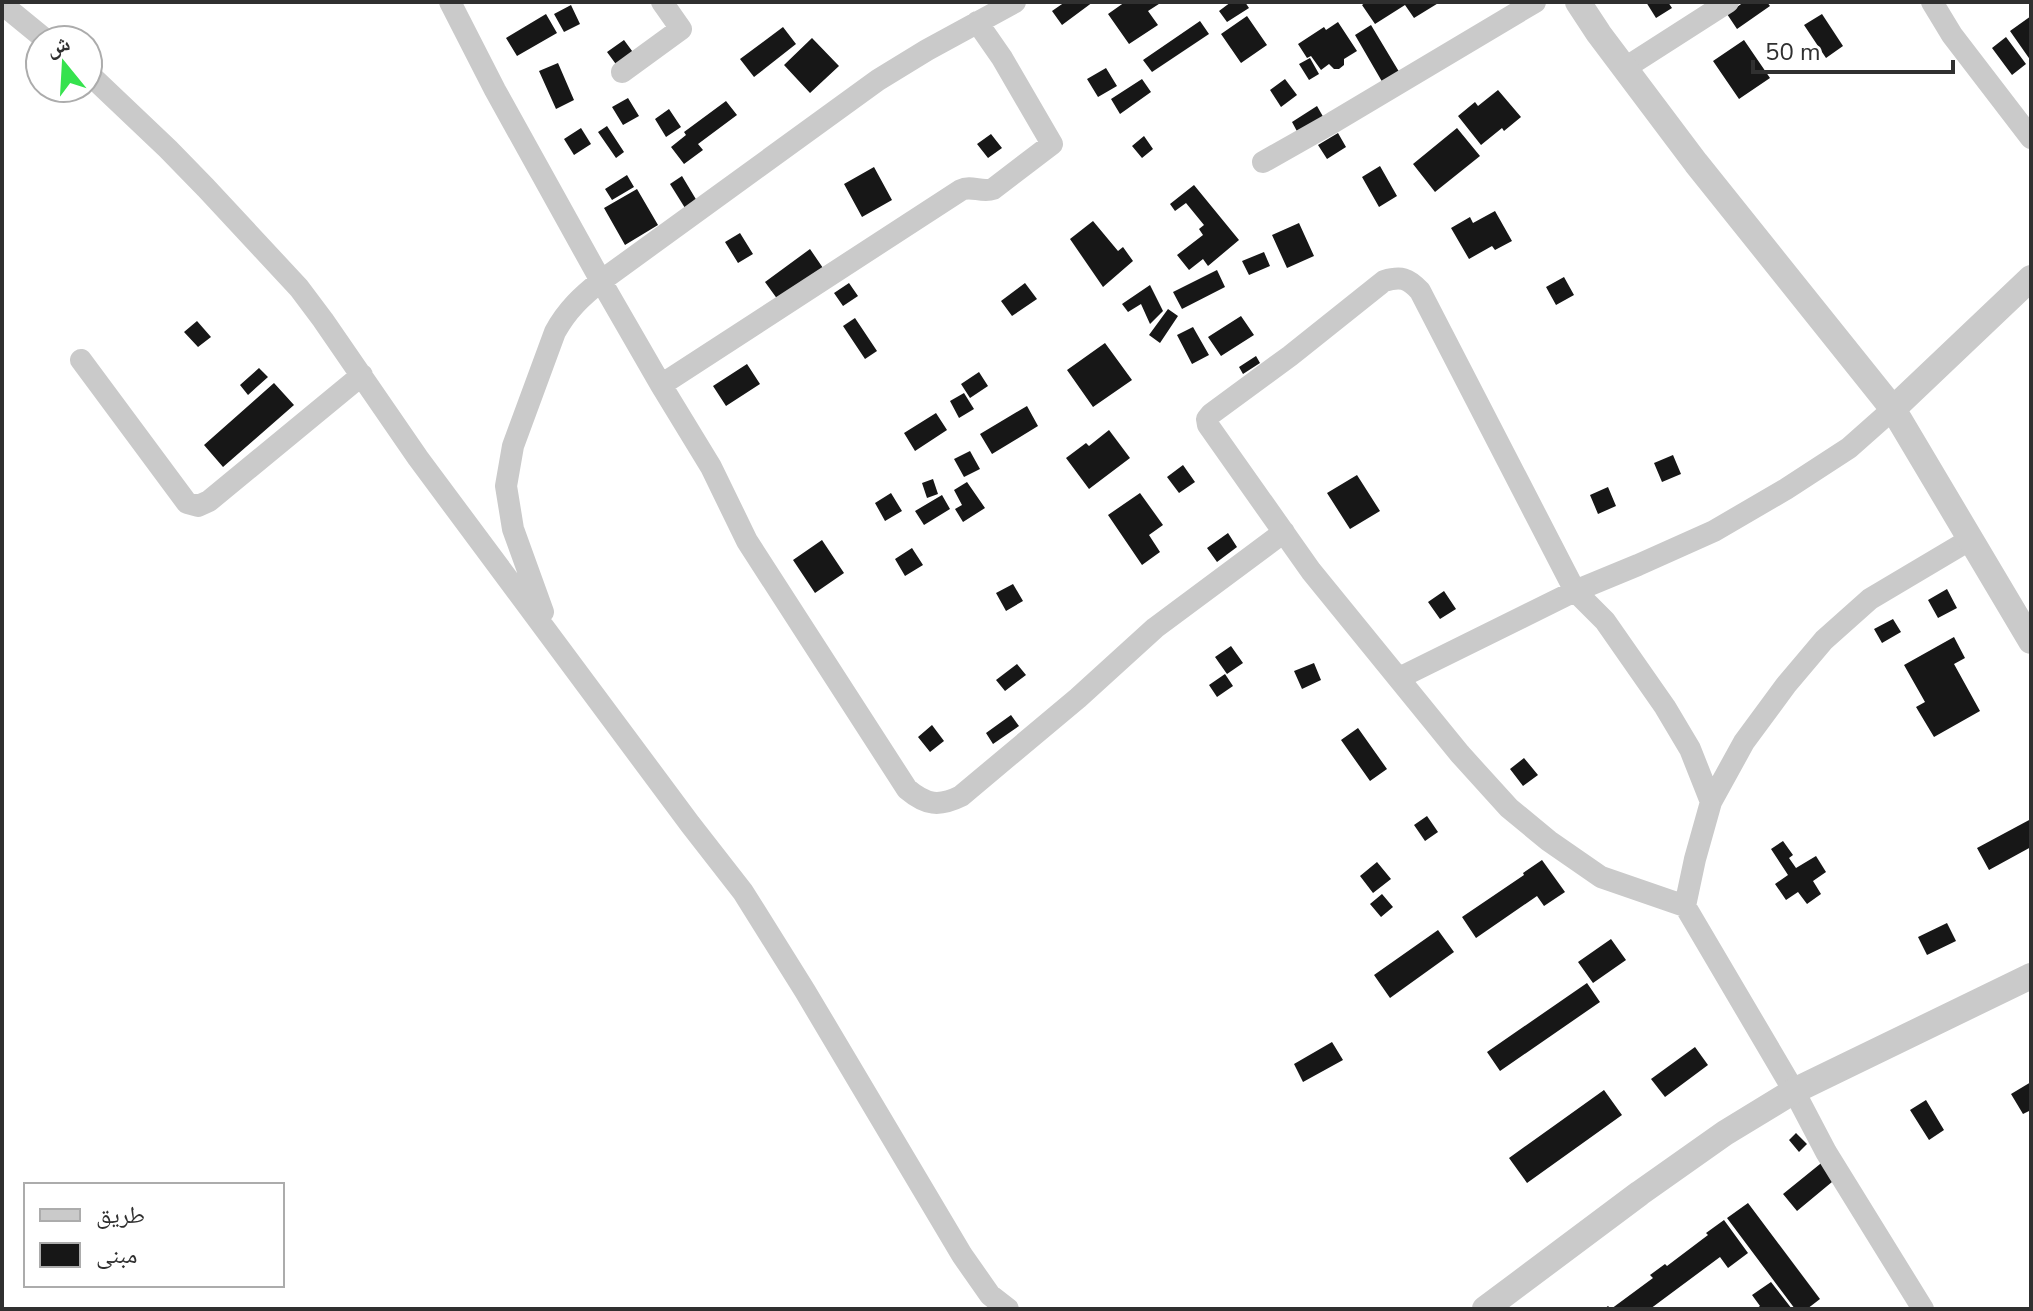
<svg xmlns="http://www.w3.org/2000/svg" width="2033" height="1311" viewBox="0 0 2033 1311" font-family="'Nunito Sans','Noto Naskh Arabic',sans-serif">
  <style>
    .building { fill: #171717 }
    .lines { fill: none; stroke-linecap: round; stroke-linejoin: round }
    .minor { stroke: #cacaca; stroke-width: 22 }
    .tertiary { stroke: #cacaca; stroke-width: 26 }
  </style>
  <rect width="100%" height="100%" fill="#fff"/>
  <!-- building -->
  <path class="building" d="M1065 2H1093L1062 25 1052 11Z
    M1125 2H1162L1148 11 1158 25 1129 44 1108 14Z
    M1231 2H1245L1249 8 1227 22 1219 11Z
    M1366 2H1440L1414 18 1405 5 1375 24 1362 5Z
    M1646 2H1668L1672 8 1656 18Z
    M1744 2H1767L1770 6 1737 29 1727 14Z
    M571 5 580 24 564 32 554 14Z
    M546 14 557 33 517 56 506 38Z
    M1822 14 1843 46 1826 58 1804 25Z
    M1247 16 1267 45 1241 63 1221 34Z
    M2031 16V61L2010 31Z
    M1200 21 1209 34 1152 72 1143 60Z
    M1338 22 1357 51 1344 59V65L1339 69H1334L1329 64 1321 70 1311 56 1307 58 1298 44 1324 27 1326 30Z
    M1371 25 1401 75 1384 85 1355 35Z
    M783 27 796 44 754 77 740 59Z
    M2006 37 2026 64 2012 75 1992 48Z
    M812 38 839 66 810 93 784 65Z
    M624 40 635 55 618 67 607 52Z
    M1744 40 1770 78 1739 99 1713 61Z
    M1310 58 1319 74 1309 80 1299 64Z
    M558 63 574 100 556 109 539 71Z
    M1106 68 1117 86 1098 97 1087 79Z
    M1142 79 1151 92 1120 114 1111 99Z
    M1285 79 1297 95 1281 107 1270 90Z
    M1498 90 1521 117 1504 131 1502 128 1481 145 1458 116 1475 102 1478 106Z
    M628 98 639 116 623 125 612 107Z
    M726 101 737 115 698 144 703 150 684 164 671 147 686 135 684 132Z
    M1317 106 1325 120 1299 135 1292 122Z
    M669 109 681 127 666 137 655 119Z
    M607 126 624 152 616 158 598 132Z
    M581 128 591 144 574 155 564 139Z
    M1457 128 1480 156 1435 192 1413 164Z
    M1338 133 1346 147 1327 159 1318 145Z
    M991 134 1002 148 988 158 977 144Z
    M1144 136 1153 149 1142 158 1132 146Z
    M1380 166 1397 196 1379 207 1362 177Z
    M874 167 892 200 862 217 844 184Z
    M627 175 634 187 612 200 605 189Z
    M682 176 697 201 685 208 670 184Z
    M1194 185 1239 240 1208 266 1203 259 1189 270 1177 255 1203 235 1199 229 1204 225 1186 203 1175 211 1170 204Z
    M637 189 658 225 625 245 604 208Z
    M1495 211 1512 241 1495 250 1492 246 1469 259 1451 228 1470 217 1473 223Z
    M1093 221 1118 251 1123 247 1133 261 1103 287 1070 239Z
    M1299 223 1314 256 1287 268 1272 235Z
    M740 233 753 254 738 263 725 242Z
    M810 249 823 268 778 300 765 282Z
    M1264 252 1270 266 1249 275 1242 261Z
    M1217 270 1225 287 1182 309 1173 292Z
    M1564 277 1574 295 1556 305 1546 287Z
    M849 283 858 296 843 306 834 293Z
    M1025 283 1037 299 1012 316 1001 301Z
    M1150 285 1163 311 1150 324 1141 304 1128 312 1122 304Z
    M1168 309 1178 316 1160 343 1149 335Z
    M1241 316 1254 335 1221 356 1208 337Z
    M855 318 877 351 865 359 843 326Z
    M197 321 211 337 198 347 184 332Z
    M1193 327 1209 355 1192 364 1177 335Z
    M1105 343 1132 380 1093 407 1067 370Z
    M1256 356 1260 363 1243 374 1239 367Z
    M747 364 760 384 726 406 713 386Z
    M259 368 268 377 248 395 240 385Z
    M979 372 988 386 970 398 961 384Z
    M274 383 294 405 223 467 204 445Z
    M964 393 974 409 959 418 950 401Z
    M1027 406 1038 426 992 454 980 434Z
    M936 413 947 430 915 451 904 433Z
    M1109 430 1130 458 1089 489 1066 458 1086 443 1089 446Z
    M970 451 980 469 964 477 954 459Z
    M1673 455 1681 474 1662 482 1654 463Z
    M1183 465 1195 482 1179 493 1167 477Z
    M1357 475 1380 511 1350 529 1327 493Z
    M933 479 938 494 927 498 922 483Z
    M967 482 985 508 963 522 955 509 962 505 954 490Z
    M1608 487 1616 506 1598 514 1590 495Z
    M891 493 902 511 885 521 875 503Z
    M1140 493 1163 525 1149 535 1160 552 1142 565 1108 515Z
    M942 495 950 509 924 525 915 511Z
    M1228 533 1237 547 1217 562 1207 548Z
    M822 540 844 573 815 593 793 560Z
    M912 548 923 565 905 576 895 559Z
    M1013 584 1023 601 1006 611 996 593Z
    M1947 589 1957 608 1938 618 1928 600Z
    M1444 591 1456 609 1440 619 1428 602Z
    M1893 619 1901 632 1882 643 1874 629Z
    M1954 637 1965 658 1954 664 1980 711 1934 737 1916 707 1925 702 1904 665Z
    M1231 646 1243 663 1227 674 1215 657Z
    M1314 663 1321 680 1302 689 1294 671Z
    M1017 664 1026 675 1005 691 996 680Z
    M1225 674 1233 686 1217 697 1209 685Z
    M1011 715 1019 726 993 744 986 733Z
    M932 725 944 741 930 752 918 737Z
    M1358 728 1387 769 1370 781 1341 740Z
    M1524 758 1538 775 1523 786 1510 769Z
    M1427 816 1438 832 1425 841 1414 825Z
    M2031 819V847L1989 870 1977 848Z
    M1783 841 1793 855 1789 858 1796 868 1816 856 1826 872 1813 881 1821 894 1807 904 1798 892 1786 900 1775 884 1788 875 1771 849Z
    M1542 860 1565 892 1544 906 1537 896 1476 938 1462 917 1524 875 1523 873Z
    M1377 862 1391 879 1373 893 1360 876Z
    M1382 894 1393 907 1381 917 1370 904Z
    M1947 923 1956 941 1927 955 1918 937Z
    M1438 930 1454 952 1390 998 1374 975Z
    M1611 939 1626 960 1593 983 1578 962Z
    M1587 983 1600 1002 1500 1071 1487 1052Z
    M1332 1042 1343 1060 1303 1082 1294 1064Z
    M1695 1047 1708 1065 1665 1097 1651 1079Z
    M2031 1082V1110L2023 1114 2011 1094Z
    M1604 1090 1622 1115 1527 1183 1509 1158Z
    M1926 1100 1944 1130 1929 1140 1910 1110Z
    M1796 1133 1807 1144 1799 1152 1789 1140Z
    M1825 1160 1838 1177 1797 1211 1783 1194Z
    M1748 1203 1820 1299 1807 1309H1795L1727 1218Z
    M1724 1220 1748 1253 1728 1268 1720 1257 1650 1309H1604L1608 1306 1611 1309 1653 1278 1650 1275 1665 1264 1667 1266 1708 1235 1706 1233Z
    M1771 1282 1792 1309H1756L1760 1306 1752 1295Z"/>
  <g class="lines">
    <!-- minor -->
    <path class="minor" d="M450 2 495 90 601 281 661 385 711 467 747 541 907 789C926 805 939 807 961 796L1078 698 1155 628 1284 532
      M1932 2 1952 35 2031 138
      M2 4 46 40
      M1625 68 1728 2
      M622 72 681 29 662 2
      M88 73 168 149 206 188 299 288 323 320 418 458 690 824 743 892 805 991 962 1255 990 1295 1008 1309
      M1263 162 1332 123 1535 2
      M81 360 187 503 198 506 209 501 362 375
      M661 385 961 190C971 185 982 193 993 189L1052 144 1002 58 977 22
      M543 612 513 529 506 486 513 446 555 332C567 310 582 296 601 281L878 80 927 50 1015 2
      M1399 678 1575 591 1638 565 1714 531 1786 489 1849 448 1893 409
      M1685 906 1601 877 1549 841 1509 808 1460 754 1311 571 1208 425 1207 419 1211 414 1290 356 1384 281C1401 276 1408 278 1420 291L1575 591 1605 621 1665 707 1690 749 1711 802
      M1923 1309 1826 1152 1794 1091 1685 906 1695 859 1711 802 1744 742 1786 685 1824 640 1870 599 1971 539"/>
    <!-- tertiary -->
    <path class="tertiary" d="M1578 2 1599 34 1696 163 1893 409 2031 641
      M1893 409 2031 278
      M1485 1309 1640 1193 1725 1133 1794 1091 2031 976"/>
  </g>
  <!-- border -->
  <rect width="2033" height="1311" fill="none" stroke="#303030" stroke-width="8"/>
  <!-- legend -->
  <rect x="24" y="1183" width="260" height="104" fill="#ffffff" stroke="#acacac" stroke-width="2"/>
  <rect x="40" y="1209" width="40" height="12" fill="#cacaca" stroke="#acacac" stroke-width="2"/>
  <text x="96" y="1223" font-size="24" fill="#303030">طريق</text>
  <rect x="40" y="1243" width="40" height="24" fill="#171717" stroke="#acacac" stroke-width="2"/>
  <text x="96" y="1263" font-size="24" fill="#303030">مبنى</text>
  <!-- north arrow -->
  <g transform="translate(64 64) rotate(342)"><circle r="38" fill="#ffffff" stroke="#acacac" stroke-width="2"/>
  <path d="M0-6L14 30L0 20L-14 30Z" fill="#36e24e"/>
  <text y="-12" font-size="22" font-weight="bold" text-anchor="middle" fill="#303030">ش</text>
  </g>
  <!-- scale -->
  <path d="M1753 60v12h200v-12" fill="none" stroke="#303030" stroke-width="4"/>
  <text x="1765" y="60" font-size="24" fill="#303030" stroke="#ffffff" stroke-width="6" paint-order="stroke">50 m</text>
</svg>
